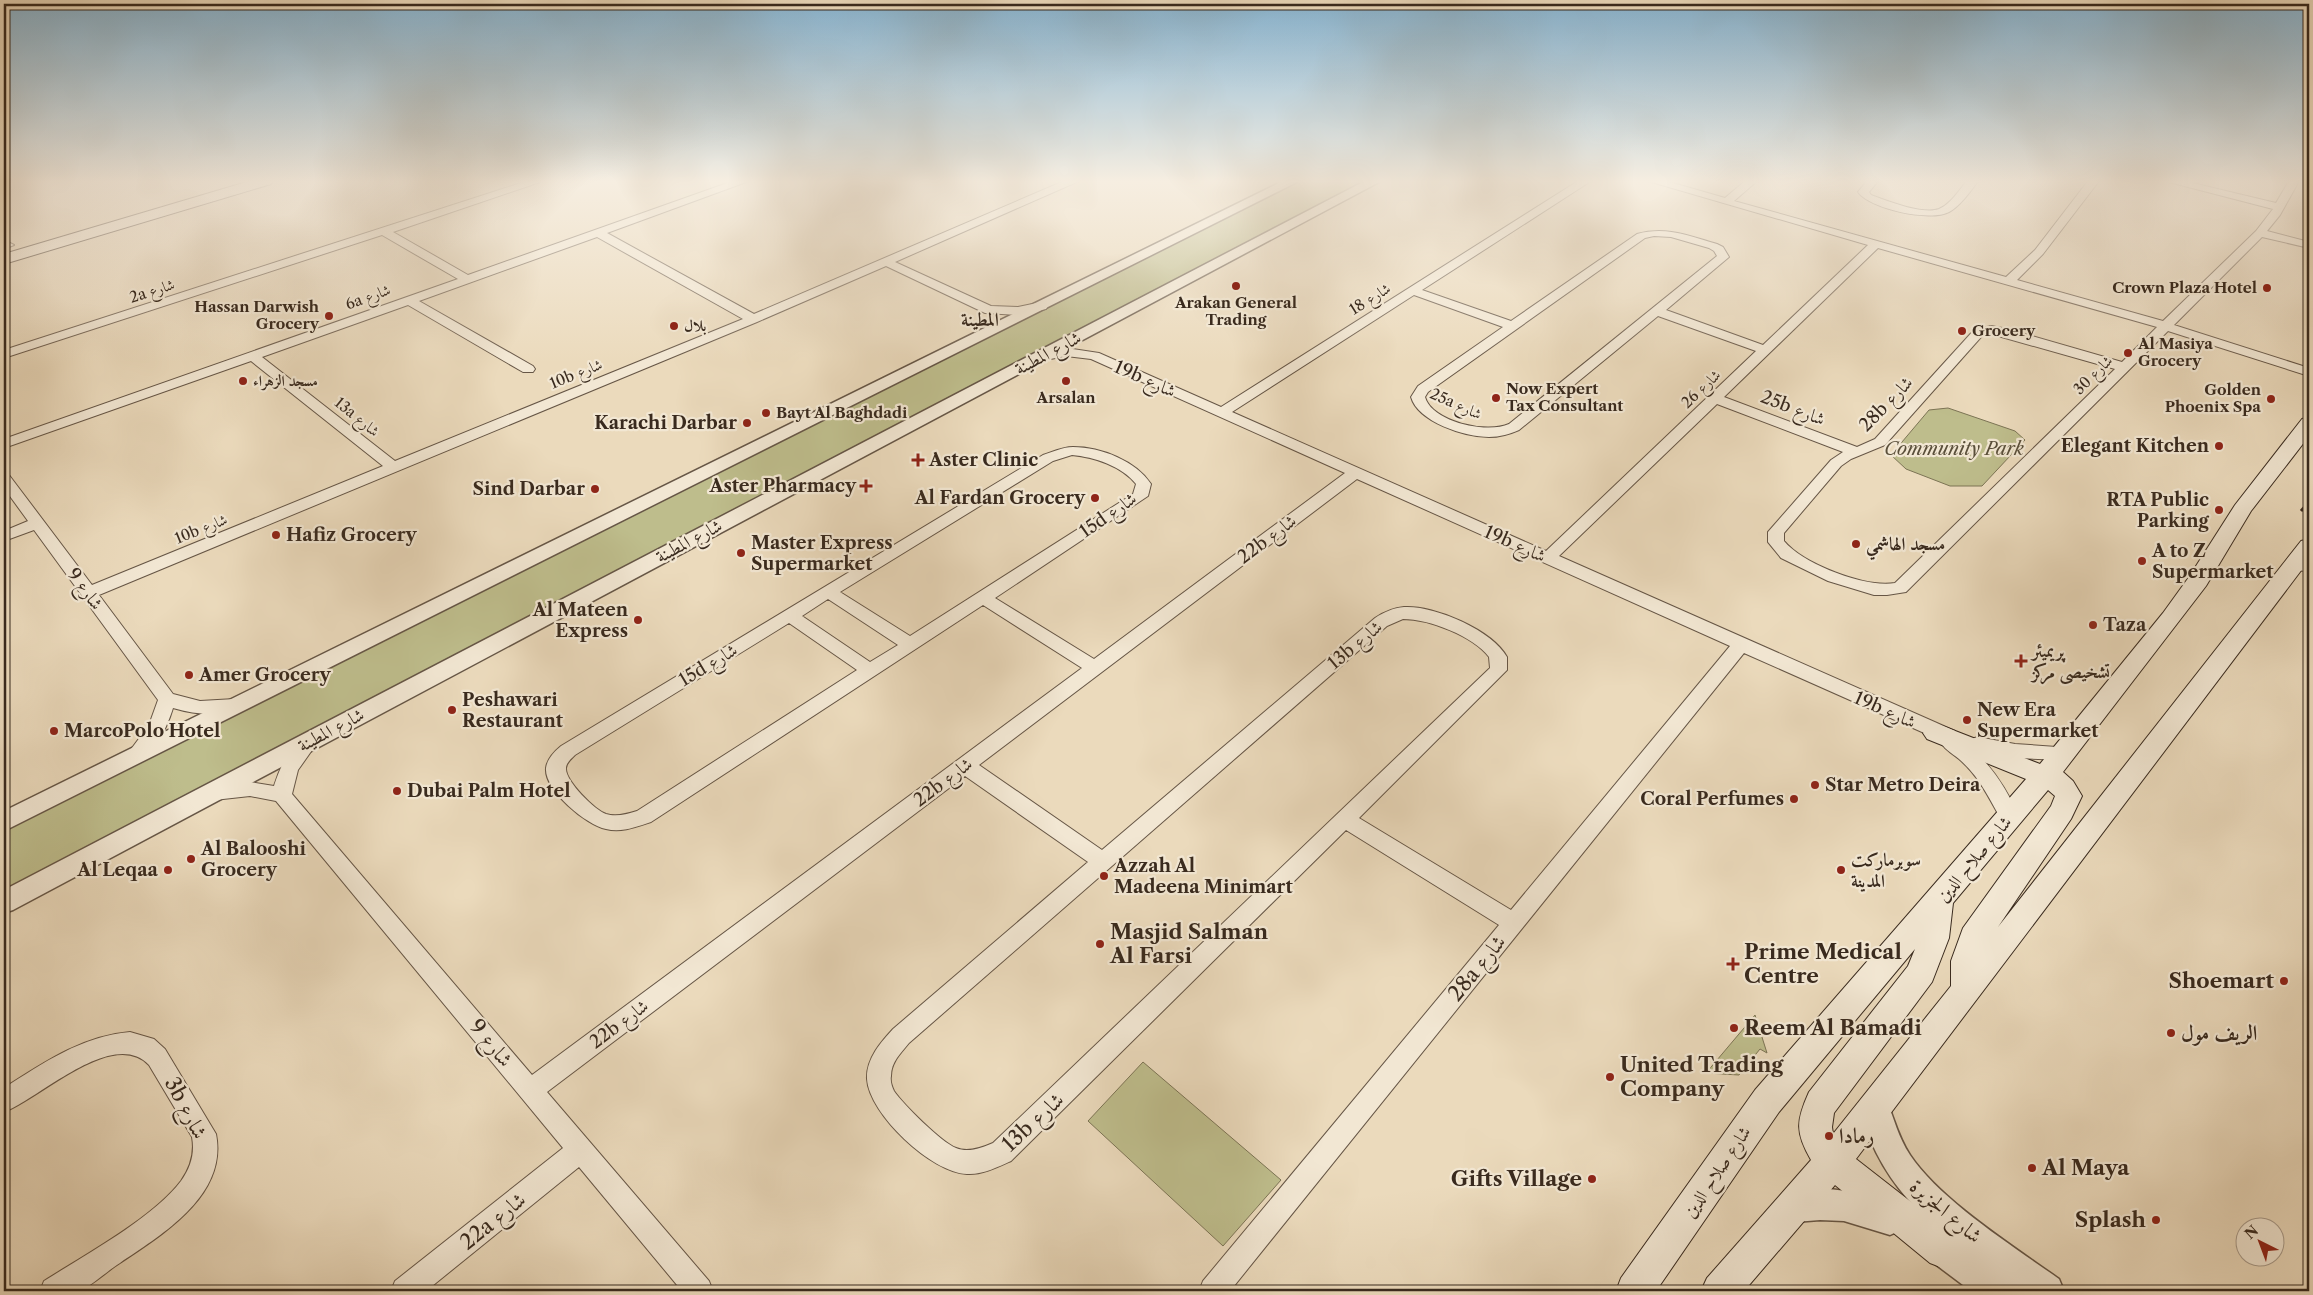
<svg xmlns="http://www.w3.org/2000/svg" width="2313" height="1295" viewBox="0 0 2313 1295" font-family="'Libre Caslon Text',Amiri,serif">
  <style>
    .green { fill: #bebd8c; stroke: #7c7455 }
    .lines { fill: none; stroke-linecap: round; stroke-linejoin: round }
    .minor-casing { stroke: #665646; stroke-width: 2 }
    .tertiary-casing { stroke: #665646; stroke-width: 3 }
    .secondary-casing { stroke: #392a1e; stroke-width: 2 }
    .minor { fill: #f2e7d3; fill-rule: evenodd }
    .tertiary { fill: #f2e7d3; fill-rule: evenodd }
    .secondary { fill: #f2e7d3; fill-rule: evenodd }
    .rail { stroke: #392a1e; stroke-width: 3; stroke-dasharray: 8 8; stroke-linecap: butt }
    .poi-dot { fill: #8f2418; stroke: #f2e7d3; stroke-width: 2 }
    .labels { text-anchor: middle; stroke-width: 4.5; stroke-linejoin: round; paint-order: stroke }
    .far-poi-label { font-size: 15px; font-weight: bold; fill: #392a1e; stroke: #f2e7d3; text-anchor: start }
    .far-street-label { font-size: 15px; fill: #392a1e; stroke: #f2e7d3 }
    .street-label { font-size: 18px; fill: #392a1e; stroke: #f2e7d3 }
    .poi-label { font-size: 18px; font-weight: bold; fill: #392a1e; stroke: #f2e7d3; text-anchor: start }
    .park-label { font-size: 18px; font-style: italic; fill: #5a4f3a; stroke: #f2e7d3 }
    .far-district-label { font-size: 19px; font-weight: bold; fill: #392a1e; stroke: #f2e7d3 }
    .near-poi-label { font-size: 21px; font-weight: bold; fill: #392a1e; stroke: #f2e7d3; text-anchor: start }
    .near-street-label { font-size: 21px; fill: #392a1e; stroke: #f2e7d3 }
  </style>
  <rect width="100%" height="100%" fill="#ebdabc"/>
  <filter id="stains"><feTurbulence type="fractalNoise" baseFrequency=".004" numOctaves="4"/><feColorMatrix values="0 0 0 0 .2 0 0 0 0 .09 0 0 0 0 .02 0 0 0 .5 -.17"/></filter>
  <radialGradient id="worn" r=".72"><stop offset=".6" stop-color="#630" stop-opacity="0"/><stop offset="1" stop-color="#630" stop-opacity=".3"/></radialGradient>
  <!-- green -->
  <path class="green" d="M1298 181H1365L4 900V830Z
    M1948 408 2015 431 2025 440 1982 486H1950L1906 469 1891 455 1929 410Z
    M1755 1015 1767 1053 1760 1049 1739 1075 1706 1073Z
    M1143 1062 1281 1180 1223 1246 1088 1121Z"/>
  <g class="lines">
    <defs>
      <path id="minor" d="M527 181H543L393 232 468 275 733 181H749L607 233 754 314 1064 181H1079L895 262 991 306 1018 307 1042 302 1046 303 1048 306 1046 309 1018 315 985 313 886 266 757 322 99 595 173 694 200 701 235 699 241 700 244 705 241 710C219 716 196 715 173 708 168 725 150 767 129 761L126 756 149 725 158 700 34 530 4 541V531L28 521 4 488V474L9 475 92 585 383 466 251 361 4 448V439L458 279 382 235 4 358V350ZM597 237 743 319 395 461 262 357 408 305 523 372H533L535 369 533 366 419 301Z
        M1578 181H1591L1422 290 1511 321 1637 234C1666 226 1689 236 1717 244L1723 247 1729 257 1666 310 1763 345 1868 245 1648 181H1666L1725 198 1745 181H1757L1734 201 2006 277 2035 250 2088 181H2099L2043 254 2017 280 2163 321 2256 231 2273 209 2165 181H2184L2276 203 2289 181H2299L2280 215 2267 231 2309 242V248L2262 237 2174 325 2309 368V376L2168 331 1906 592 1887 595H1874L1828 581 1781 558 1768 542V532L1831 460 1843 452 1717 404 1559 556 1955 731 1957 737 1971 748 1969 744 1971 739 1978 737 2015 744 2071 748 2074 753 2071 758 2064 760 2015 758 1972 749C1994 768 2008 792 2020 818L2017 823 2010 826 2003 823C1990 800 1980 777 1959 759 1952 753 1942 748 1940 740L1744 653 1230 1291H1199L1203 1281 1499 925 1346 830 1011 1161C998 1167 982 1175 967 1174 932 1173 869 1114 867 1079 866 1059 881 1042 893 1029L1088 862 965 776 547 1092 709 1281 713 1291H682L579 1167 426 1291H391L395 1281 563 1148 276 801 250 796 214 800 207 798 204 793 207 788 250 782 274 786C279 770 294 732 315 738L317 743 298 770 292 794 532 1075 1082 668 983 605 651 822C636 827 621 833 606 829 586 825 544 790 546 768 547 759 555 751 561 746L1043 455C1052 452 1063 447 1073 447 1101 447 1136 461 1151 484L1148 496 995 598 1094 659 1345 473 1091 359 1066 356 1040 361 1035 360 1033 357 1035 354 1066 348 1099 353 1221 407ZM1654 236 1671 237 1709 248 1714 251 1717 256 1509 424C1487 434 1432 422 1425 397L1428 392 1645 238ZM1878 248 2157 327 2122 362 2008 329 1991 326 1974 330 1875 439 1857 447 1724 397ZM1414 295 1503 327 1418 386 1411 397C1418 422 1465 437 1489 437 1500 437 1510 434 1519 430L1658 316 1756 351 1546 551 1232 412ZM1991 334 2115 369 1895 583C1865 588 1803 564 1784 541V533L1841 466 1851 459 1885 445 1982 336ZM1072 455C1094 457 1122 466 1136 484L1133 494 910 636 840 592 1053 461ZM1357 479 1730 646 1511 910 1359 818 1507 670V657C1492 630 1434 605 1404 607 1393 608 1384 612 1375 618L1102 850 979 765ZM828 599 898 645 870 662 802 616ZM1403 619C1429 619 1473 636 1489 657L1490 668 993 1143C982 1148 968 1153 956 1148 941 1142 903 1104 894 1091 892 1087 890 1081 891 1076 891 1062 901 1053 909 1043L1387 626ZM789 623 857 670 637 811C628 814 616 817 606 814 595 810 565 781 566 768 566 763 571 759 575 755Z
        M1867 181H1878L1869 192 1871 195C1887 201 1923 215 1939 209 1951 204 1959 190 1967 181H1978C1970 192 1960 206 1949 212 1930 222 1870 209 1858 192Z
        M8 242 14 245 4 249V243Z
        M2294 561H2309V571L2288 570 2286 566 2288 562Z
        M130 1032 154 1039 165 1049 216 1134C228 1195 163 1234 120 1263 107 1271 93 1285 79 1291 69 1295 51 1291 40 1291L44 1281C85 1255 153 1218 181 1181 191 1167 195 1153 192 1137L149 1065C113 1027 39 1099 4 1112V1088C43 1063 82 1036 130 1032Z"/>
      <path id="tertiary" d="M1283 181H1299L4 831V811Z
        M1365 181H1381L13 910 4 913V890Z
        M1875 1095 1886 1099C1894 1118 1898 1137 1910 1155 1940 1200 2014 1247 2059 1279L2064 1291H2020L2012 1286 2015 1291H1971L1923 1255 1918 1244 1923 1233 1934 1228 1940 1230C1909 1204 1886 1177 1870 1139 1864 1126 1858 1113 1864 1099Z
        M1820 1188 1855 1192 1901 1208 1906 1219 1901 1230 1890 1235 1844 1221 1820 1220 1795 1222 1784 1217 1779 1206 1784 1195 1795 1190Z"/>
      <path id="secondary" d="M250 181H273L271 184 4 264V254Z
        M2309 417V436L2251 511 2206 586 2063 772 2073 781 2082 796 2071 819 1998 927 2301 541 2309 539V560L1856 1159 1956 1237 1961 1250 1956 1263 1943 1268 1930 1263 1835 1185 1744 1291H1701L1707 1278 1811 1160C1795 1132 1796 1121 1809 1092L1908 966 1915 949 1779 1112 1656 1291H1616L1621 1278 1755 1090 2026 779 1927 739 1923 733 1927 727 1936 724 1945 727 2040 764 2163 613 2189 577 2235 505 2302 419ZM2048 790 2055 796 2051 806 1963 928 1951 961V986L1833 1134 1832 1127 1834 1113 1932 982 1949 938 1953 903Z"/>
    </defs>
    <!-- minor casing -->
    <use href="#minor" class="minor-casing"/>
    <!-- tertiary casing -->
    <use href="#tertiary" class="tertiary-casing"/>
    <!-- secondary casing -->
    <use href="#secondary" class="secondary-casing"/>
    <!-- minor -->
    <use href="#minor" class="minor"/>
    <!-- tertiary -->
    <use href="#tertiary" class="tertiary"/>
    <!-- secondary -->
    <use href="#secondary" class="secondary"/>
    <!-- rail -->
    <path class="rail" d="M2301 511 2309 502"/>
  </g>
  <!-- sky -->
  <linearGradient id="sky" x2="0" y2="1"><stop stop-color="#88b6d4"/><stop offset="0.5" stop-color="#f6eee1"/><stop offset="1" stop-color="#f6eee1" stop-opacity="0"/></linearGradient>
  <rect width="2313" height="363" fill="url(#sky)"/>
  <!-- markers -->
  <g class="poi-dot">
    <circle cx="1236" cy="286" r="5"/>
    <circle cx="2267" cy="288" r="5"/>
    <circle cx="329" cy="316" r="5"/>
    <circle cx="674" cy="326" r="5"/>
    <circle cx="1962" cy="331" r="5"/>
    <circle cx="2128" cy="353" r="5"/>
    <circle cx="243" cy="381" r="5"/>
    <circle cx="1066" cy="381" r="5"/>
    <circle cx="1496" cy="398" r="5"/>
    <circle cx="2271" cy="399" r="5"/>
    <circle cx="766" cy="413" r="5"/>
    <circle cx="747" cy="423" r="5"/>
    <circle cx="2219" cy="446" r="5"/>
    <path d="M915.5 452.5h5v5h5v5h-5v5h-5v-5h-5v-5h5z"/>
    <path d="M863.5 478.5h5v5h5v5h-5v5h-5v-5h-5v-5h5z"/>
    <circle cx="595" cy="489" r="5"/>
    <circle cx="1095" cy="498" r="5"/>
    <circle cx="2219" cy="510" r="5"/>
    <circle cx="276" cy="535" r="5"/>
    <circle cx="1856" cy="544" r="5"/>
    <circle cx="741" cy="553" r="5"/>
    <circle cx="2142" cy="561" r="5"/>
    <circle cx="638" cy="620" r="5"/>
    <circle cx="2093" cy="625" r="5"/>
    <path d="M2018.5 653.5h5v5h5v5h-5v5h-5v-5h-5v-5h5z"/>
    <circle cx="189" cy="675" r="5"/>
    <circle cx="452" cy="710" r="5"/>
    <circle cx="1967" cy="720" r="5"/>
    <circle cx="54" cy="731" r="5"/>
    <circle cx="1815" cy="785" r="5"/>
    <circle cx="397" cy="791" r="5"/>
    <circle cx="1794" cy="799" r="5"/>
    <circle cx="191" cy="859" r="5"/>
    <circle cx="168" cy="870" r="5"/>
    <circle cx="1841" cy="870" r="5"/>
    <circle cx="1104" cy="876" r="5"/>
    <circle cx="1100" cy="944" r="5"/>
    <path d="M1730.5 956.5h5v5h5v5h-5v5h-5v-5h-5v-5h5z"/>
    <circle cx="2284" cy="981" r="5"/>
    <circle cx="1734" cy="1028" r="5"/>
    <circle cx="2171" cy="1033" r="5"/>
    <circle cx="1610" cy="1077" r="5"/>
    <circle cx="1829" cy="1136" r="5"/>
    <circle cx="2032" cy="1168" r="5"/>
    <circle cx="1592" cy="1179" r="5"/>
    <circle cx="2156" cy="1220" r="5"/>
  </g>
  <g class="labels">
    <!-- far-poi labels -->
    <g class="far-poi-label">
      <text x="2257" y="293" text-anchor="end">Crown Plaza Hotel</text>
      <text x="1236" y="308" text-anchor="middle">Arakan General<tspan x="1236" dy="17">Trading</tspan></text>
      <text x="319" y="312" text-anchor="end">Hassan Darwish<tspan x="319" dy="17">Grocery</tspan></text>
      <text x="684" y="331">بلال</text>
      <text x="1972" y="336">Grocery</text>
      <text x="2138" y="349">Al Masiya<tspan x="2138" dy="17">Grocery</tspan></text>
      <text x="253" y="386">مسجد الزهراء</text>
      <text x="1506" y="394">Now Expert<tspan x="1506" dy="17">Tax Consultant</tspan></text>
      <text x="2261" y="395" text-anchor="end">Golden<tspan x="2261" dy="17">Phoenix Spa</tspan></text>
      <text x="1066" y="403" text-anchor="middle">Arsalan</text>
      <text x="776" y="418">Bayt Al Baghdadi</text>
    </g>
    <!-- far-street labels -->
    <g class="far-street-label">
      <text transform="translate(152 291) rotate(-18)" y="5">2a شارع</text>
      <text transform="translate(368 297) rotate(-20)" y="5">6a شارع</text>
      <text transform="translate(1370 299) rotate(-32)" y="5">شارع 18</text>
      <text transform="translate(576 374) rotate(-22)" y="5">10b شارع</text>
      <text transform="translate(2093 375) rotate(-45)" y="5">شارع 30</text>
      <text transform="translate(1701 389) rotate(-44)" y="5">شارع 26</text>
      <text transform="translate(1456 404) rotate(24)" y="5">25a شارع</text>
      <text transform="translate(357 417) rotate(39)" y="5">13a شارع</text>
      <text transform="translate(201 529) rotate(-22)" y="5">10b شارع</text>
    </g>
    <!-- street labels -->
    <g class="street-label">
      <text transform="translate(1048 353) rotate(-28)" y="6">شارع المطينة</text>
      <text transform="translate(1145 379) rotate(24)" y="6">19b شارع</text>
      <text transform="translate(1886 404) rotate(-46)" y="6">28b شارع</text>
      <text transform="translate(1793 408) rotate(21)" y="6">25b شارع</text>
      <text transform="translate(1108 515) rotate(-35)" y="6">15d شارع</text>
      <text transform="translate(1267 539) rotate(-37)" y="6">22b شارع</text>
      <text transform="translate(689 541) rotate(-28)" y="6">شارع المطينة</text>
      <text transform="translate(1515 544) rotate(24)" y="6">19b شارع</text>
      <text transform="translate(85 589) rotate(53)" y="6">شارع 9</text>
      <text transform="translate(1355 645) rotate(-40)" y="6">13b شارع</text>
      <text transform="translate(708 665) rotate(-31)" y="6">15d شارع</text>
      <text transform="translate(1885 710) rotate(24)" y="6">19b شارع</text>
      <text transform="translate(331 730) rotate(-28)" y="6">شارع المطينة</text>
      <text transform="translate(943 782) rotate(-37)" y="6">22b شارع</text>
      <text transform="translate(1974 859) rotate(-50)" y="6">شارع صلاح الدين</text>
      <text transform="translate(619 1024) rotate(-37)" y="6">22b شارع</text>
      <text transform="translate(1717 1172) rotate(-56)" y="6">شارع صلاح الدين</text>
    </g>
    <!-- poi labels -->
    <g class="poi-label">
      <text x="737" y="429" text-anchor="end">Karachi Darbar</text>
      <text x="2209" y="452" text-anchor="end">Elegant Kitchen</text>
      <text x="929" y="466">Aster Clinic</text>
      <text x="856" y="492" text-anchor="end">Aster Pharmacy</text>
      <text x="585" y="495" text-anchor="end">Sind Darbar</text>
      <text x="1085" y="504" text-anchor="end">Al Fardan Grocery</text>
      <text x="2209" y="506" text-anchor="end">RTA Public<tspan x="2209" dy="21">Parking</tspan></text>
      <text x="286" y="541">Hafiz Grocery</text>
      <text x="751" y="549">Master Express<tspan x="751" dy="21">Supermarket</tspan></text>
      <text x="1866" y="550">مسجد الهاشمي</text>
      <text x="2152" y="557">A to Z<tspan x="2152" dy="21">Supermarket</tspan></text>
      <text x="628" y="616" text-anchor="end">Al Mateen<tspan x="628" dy="21">Express</tspan></text>
      <text x="2103" y="631">Taza</text>
      <text x="2032" y="657">پریمیئر<tspan x="2032" dy="21">تشخیصی مرکز</tspan></text>
      <text x="199" y="681">Amer Grocery</text>
      <text x="462" y="706">Peshawari<tspan x="462" dy="21">Restaurant</tspan></text>
      <text x="1977" y="716">New Era<tspan x="1977" dy="21">Supermarket</tspan></text>
      <text x="64" y="737">MarcoPolo Hotel</text>
      <text x="1825" y="791">Star Metro Deira</text>
      <text x="407" y="797">Dubai Palm Hotel</text>
      <text x="1784" y="805" text-anchor="end">Coral Perfumes</text>
      <text x="201" y="855">Al Balooshi<tspan x="201" dy="21">Grocery</tspan></text>
      <text x="1851" y="866">سوبرماركت<tspan x="1851" dy="21">المدينة</tspan></text>
      <text x="1114" y="872">Azzah Al<tspan x="1114" dy="21">Madeena Minimart</tspan></text>
      <text x="158" y="876" text-anchor="end">Al Leqaa</text>
    </g>
    <!-- park labels -->
    <g class="park-label">
      <text x="1954" y="455">Community Park</text>
    </g>
    <!-- far-district labels -->
    <g class="far-district-label">
      <text x="980" y="326">المطينة</text>
    </g>
    <!-- near-poi labels -->
    <g class="near-poi-label">
      <text x="1110" y="939">Masjid Salman<tspan x="1110" dy="24">Al Farsi</tspan></text>
      <text x="1744" y="959">Prime Medical<tspan x="1744" dy="24">Centre</tspan></text>
      <text x="2274" y="988" text-anchor="end">Shoemart</text>
      <text x="1744" y="1035">Reem Al Bamadi</text>
      <text x="2181" y="1040">الريف مول</text>
      <text x="1620" y="1072">United Trading<tspan x="1620" dy="24">Company</tspan></text>
      <text x="1839" y="1143">رمادا</text>
      <text x="2042" y="1175">Al Maya</text>
      <text x="1582" y="1186" text-anchor="end">Gifts Village</text>
      <text x="2146" y="1227" text-anchor="end">Splash</text>
    </g>
    <!-- near-street labels -->
    <g class="near-street-label">
      <text transform="translate(1477 968) rotate(-51)" y="7">28a شارع</text>
      <text transform="translate(491 1043) rotate(50)" y="7">شارع 9</text>
      <text transform="translate(186 1108) rotate(62)" y="7">3b شارع</text>
      <text transform="translate(1033 1122) rotate(-43)" y="7">13b شارع</text>
      <text transform="translate(1946 1211) rotate(40)" y="7">شارع الجزيرة</text>
      <text transform="translate(493 1221) rotate(-39)" y="7">22a شارع</text>
    </g>
  </g>
  <!-- margin -->
  <rect width="2313" height="1295" fill="none" stroke="#ebdabc" stroke-width="20"/>
  <rect x="5" y="5" width="2303" height="1285" fill="none" stroke="#392a1e" stroke-width="2.5"/>
  <rect x="10" y="10" width="2293" height="1275" fill="none" stroke="#392a1e"/>
  <!-- north arrow -->
  <g transform="translate(2260 1242) rotate(318)"><circle r="24" fill="#f2e7d3" stroke="#a89b8b"/>
  <path d="M0-4L9 19L0 12L-9 19Z" fill="#8f2418"/>
  <text y="-8" font-size="14" font-weight="bold" text-anchor="middle" fill="#392a1e">N</text>
  </g>
  <rect width="100%" height="100%" filter="url(#stains)"/>
  <rect width="100%" height="100%" fill="url(#worn)"/>
</svg>
